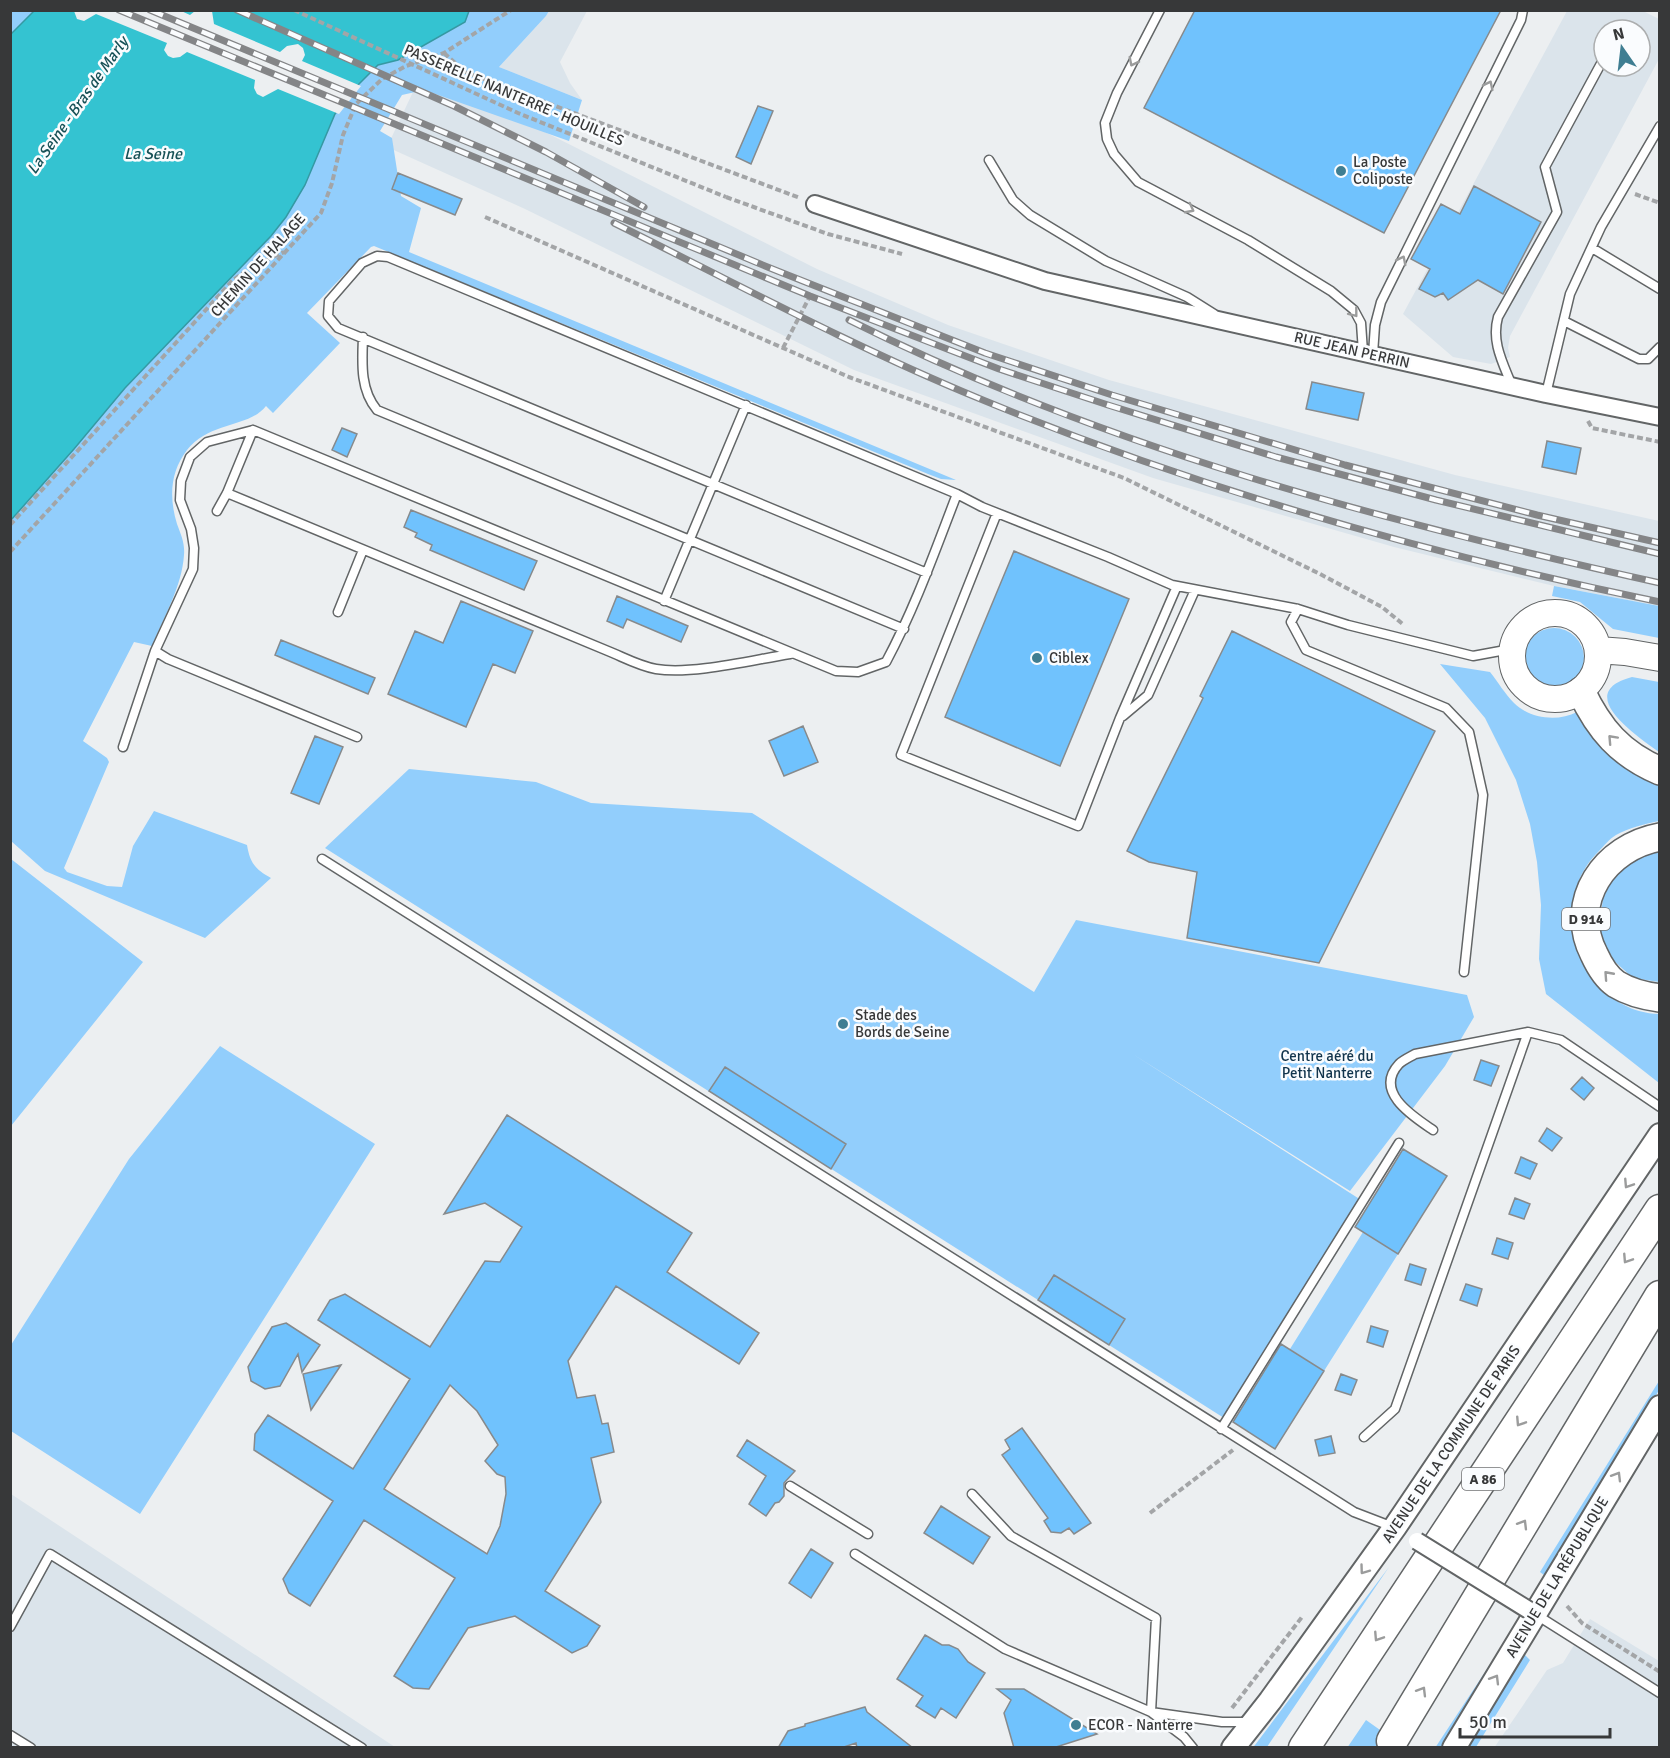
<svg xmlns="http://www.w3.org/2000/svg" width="1670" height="1758" viewBox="0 0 1670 1758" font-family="Signika,sans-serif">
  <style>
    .built { fill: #dbe4eb; fill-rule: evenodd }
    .green { fill: #92cefc }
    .water { fill: #34c3d1; stroke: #3599a3; stroke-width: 1.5 }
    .pier { fill: #eceff1 }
    .building { fill: #70c2fd; stroke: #878a8c; stroke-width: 1.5; fill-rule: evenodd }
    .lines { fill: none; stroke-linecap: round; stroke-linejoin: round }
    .service-casing { stroke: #626566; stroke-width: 11 }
    .minor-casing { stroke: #626566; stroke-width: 20 }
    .secondary-casing { stroke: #626566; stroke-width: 26 }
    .primary-casing { stroke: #626566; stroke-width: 28 }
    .trunk-casing { stroke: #626566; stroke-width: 30 }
    .motorway-casing { stroke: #626566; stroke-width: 33 }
    .path { stroke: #a3a5a7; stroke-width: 4; stroke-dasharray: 6 3; stroke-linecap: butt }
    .service { stroke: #fff; stroke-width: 8 }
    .minor { stroke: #fff; stroke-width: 16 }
    .secondary { stroke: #fff; stroke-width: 22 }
    .primary { stroke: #fff; stroke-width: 26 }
    .trunk { stroke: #fff; stroke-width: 27 }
    .motorway { stroke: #fff; stroke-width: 30 }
    .rail-casing { stroke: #848587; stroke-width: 7 }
    .rail { stroke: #fafcfe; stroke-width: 4.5; stroke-dasharray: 14; stroke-linecap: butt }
    .minor-bridge-casing { stroke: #626566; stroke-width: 20; stroke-linecap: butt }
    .path-bridge { stroke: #a3a5a7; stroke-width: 4; stroke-dasharray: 6 3; stroke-linecap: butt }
    .minor-bridge { stroke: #fff; stroke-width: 16 }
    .oneway { stroke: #9b9c9c }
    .poi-dot { fill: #3f7e92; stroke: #fafcfe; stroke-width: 2 }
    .labels { text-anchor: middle; stroke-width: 5; stroke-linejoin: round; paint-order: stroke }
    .shield { fill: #fafcfe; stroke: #727374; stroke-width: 1.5 }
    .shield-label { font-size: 14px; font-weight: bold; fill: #373839 }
    .street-label { font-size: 15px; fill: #373839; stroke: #fafcfe }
    .poi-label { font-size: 15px; fill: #373839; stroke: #fafcfe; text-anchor: start }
    .park-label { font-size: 15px; fill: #11344c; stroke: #fafcfe }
    .water-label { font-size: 16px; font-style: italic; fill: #175157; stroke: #fafcfe }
  </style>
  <rect width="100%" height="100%" fill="#eceff1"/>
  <!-- built -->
  <path class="built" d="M549 11H587L560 62 570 83 582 100 499 67 546 16Z
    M1567 11H1643L1659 19V59L1510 336 1508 348 1510 357 1491 364 1453 357 1403 314ZM1604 30H1640V66H1604Z
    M421 75 519 119 817 269 948 325 1109 380 1455 475 1659 521V606L1554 586 1394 547 1153 478 854 370 525 209 387 147Z
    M11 1494 395 1747H11Z
    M1590 1619 1659 1661V1747L1494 1748 1547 1670 1563 1663Z"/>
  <!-- green -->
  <path class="green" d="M11 11H34L11 35Z
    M469 11H549L546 16 499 67 582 100 569 141 424 90 402 95 380 131 392 138 401 196 421 208 409 252 956 480 941 479 928 474 374 246 371 247 307 313 340 343 273 413 266 406C249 428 210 421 187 450 170 472 169 498 177 524 181 535 185 543 184 555 182 586 164 617 152 646L134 642 83 741 107 758 109 762 64 868 67 872 107 886 122 887 133 846 154 811 247 845C250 863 255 869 271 878L205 938 45 871 11 841V504L335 114 356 87 378 65 398 60 465 22Z
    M1554 586 1659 606V638L1613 629 1580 602 1552 596Z
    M1524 658a30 30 0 1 1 60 0a30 30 0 1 1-60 0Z
    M1440 664 1490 672C1498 682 1505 694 1514 703 1530 719 1558 722 1577 712L1659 779V821C1644 824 1629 828 1616 835 1609 839 1604 846 1599 851 1543 905 1581 1011 1659 1014V1083L1546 994 1539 959 1541 905 1537 862 1530 824 1516 780 1485 718Z
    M1632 677 1659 682V752C1637 736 1572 693 1632 677Z
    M409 769 536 782 591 803 752 813 1034 992 1076 920 1467 995 1474 1017 1445 1066 1350 1191 1131 1053 1361 1200 1224 1418 325 848Z
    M1659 851V982L1633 978 1614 961 1599 932 1603 898 1615 874 1638 855Z
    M11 859 143 962 11 1126Z
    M220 1046 375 1144 140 1514 11 1431V1345L129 1159Z
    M1363 1232 1398 1254 1324 1371 1290 1349Z
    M1659 1381V1390L1548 1578 1540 1572Z
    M1389 1567 1267 1747H1253L1255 1745Z
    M1525 1655 1530 1660 1476 1747 1466 1748Z
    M1491 1663 1488 1675 1444 1747 1435 1748Z
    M1366 1720 1404 1747 1347 1748Z"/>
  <!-- water -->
  <path class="water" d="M34 11H469L465 22 398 60 378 65 356 87 335 114 305 185 286 217 271 236 125 388 74 449 11 520 10 35Z"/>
  <!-- pier -->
  <path class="pier" d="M74 11 179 10 190 15 195 11H212L214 24 280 52 287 46 298 44 303 48 305 55 302 61 361 86 339 114 278 89 263 97 257 94 254 88 255 80 187 52 180 57 173 58 168 56 164 50 167 43 96 14 84 21 77 19Z"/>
  <!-- building -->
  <path class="building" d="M1195 10H1501L1384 233 1144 108Z
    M758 106 773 111 751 164 736 157Z
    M398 173 462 199 455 215 392 189Z
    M1474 186 1541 222 1503 294 1478 280 1448 300 1443 293 1435 297 1419 289 1430 269 1411 259 1441 204 1460 214Z
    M1312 382 1364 393 1358 420 1306 409Z
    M342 428 357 434 347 457 332 450Z
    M1547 441 1581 448 1576 474 1542 467Z
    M411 510 537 561 524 590 430 550 432 545 415 537 417 533 404 527Z
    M1014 551 1129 599 1060 766 945 717Z
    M617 596 688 626 681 642 627 619 623 628 607 621Z
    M461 601 533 631 515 673 493 664 466 727 388 694 415 631 443 643Z
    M1232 631 1435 731 1319 963 1187 938 1197 872 1149 862 1127 851 1203 698 1200 696Z
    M281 640 375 678 368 694 275 655Z
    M803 726 818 762 784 776 769 741Z
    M315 736 343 747 319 804 291 793Z
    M1481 1060 1499 1066 1491 1086 1474 1080Z
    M725 1067 846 1144 831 1169 709 1091Z
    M1582 1077 1594 1088 1584 1100 1571 1089Z
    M507 1115 692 1233 667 1272 759 1333 739 1364 616 1286 568 1361 577 1398 595 1395 602 1424 608 1423 614 1452 591 1458 601 1502 545 1591 600 1626 587 1646 572 1653 515 1616 468 1628 429 1689 413 1688 394 1676 455 1578 364 1520 310 1606 289 1593 283 1579 333 1501 254 1450 255 1434 268 1415 353 1469 410 1379 318 1320 330 1300 345 1294 430 1347 485 1261 500 1262 522 1227 485 1203 444 1214ZM450 1385 477 1411 498 1445 485 1461 497 1474 505 1477 506 1494 500 1526 487 1554 384 1489Z
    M1547 1128 1562 1138 1552 1151 1539 1141Z
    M1403 1149 1447 1176 1398 1254 1355 1227Z
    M1521 1157 1537 1164 1530 1179 1515 1173Z
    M1515 1198 1530 1204 1524 1219 1509 1214Z
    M1497 1238 1513 1243 1508 1259 1492 1254Z
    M1410 1264 1426 1269 1421 1285 1405 1280Z
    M1054 1275 1125 1319 1109 1345 1038 1300Z
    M1466 1284 1482 1289 1477 1306 1460 1300Z
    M286 1323 320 1345 302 1372 298 1354 280 1386 265 1389 251 1381 248 1367 272 1327Z
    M1371 1326 1388 1331 1383 1347 1367 1342Z
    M1281 1344 1324 1371 1275 1449 1233 1422Z
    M341 1365 311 1410 303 1374Z
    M1341 1374 1357 1380 1351 1395 1335 1390Z
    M1022 1428 1091 1523 1074 1534 1069 1528 1061 1533 1051 1532 1044 1521 1048 1518 1002 1455 1010 1449 1005 1440Z
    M1331 1436 1335 1453 1319 1456 1315 1440Z
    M747 1440 795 1471 784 1483V1496L779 1502 775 1503 766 1516 749 1504 766 1476 737 1456Z
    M941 1506 990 1537 973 1564 924 1533Z
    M811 1549 833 1563 811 1598 789 1583Z
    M925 1635 942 1645H949L958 1649 968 1662 985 1673 956 1718 941 1708 935 1718 916 1706 923 1696 897 1679Z
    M997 1689H1024L1097 1734 1053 1748H1014L1004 1713 1011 1700Z
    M865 1707 867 1712 913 1748H857L856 1743 841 1748H778L788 1731 805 1726V1724Z"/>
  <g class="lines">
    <defs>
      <path id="service" d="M1160 10 1117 93 1105 123 1107 139 1114 154 1138 182 1248 240 1331 291 1354 310 1361 323 1363 352
        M989 160 1013 200 1030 215 1106 261 1187 297 1214 314
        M1592 248 1660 289
        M1564 321 1639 359H1648L1660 347
        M363 337C362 363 360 390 377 410L904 629
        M1373 354 1375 325 1381 302 1521 20 1523 10
        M1512 386C1503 363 1491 342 1498 317L1557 212 1545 167 1604 58
        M1546 394 1570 294 1601 227 1660 126
        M227 493 608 651C623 657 639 666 656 669 692 675 752 660 790 654
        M957 494 982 507 1108 557 1172 585 1298 609 1348 625 1473 656 1511 649
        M217 511 227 493 253 430
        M997 513 901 755 1078 826 1120 718 1177 586
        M664 601 746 405
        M1298 609 1291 622 1306 650 1446 708 1469 732 1483 795 1464 972
        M338 612 363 550
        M155 651 168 659 357 737
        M1123 716 1148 695 1195 590
        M123 747 155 651 193 569 194 548 191 529 180 500 181 481 190 457 207 442 253 430 836 671 858 672 886 662C915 608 935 551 957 494L388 257 377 256 362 263 329 301 328 316 338 328 927 573
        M322 859 1354 1512 1393 1527
        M1433 1130C1414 1117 1373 1092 1399 1064 1403 1060 1410 1057 1415 1054L1528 1032 1561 1040 1660 1107
        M1221 1429 1399 1143
        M1364 1437 1395 1409 1528 1032
        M790 1486 868 1534
        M972 1494 1011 1536 1156 1618 1151 1712 1222 1722H1249
        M855 1554 1005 1649 1151 1712 1184 1737 1193 1748
        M1535 1614 1660 1693
        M10 1627 50 1554 362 1748
        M10 1735 31 1748"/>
      <path id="minor" d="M815 204 1045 281 1546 394 1660 417"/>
      <path id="secondary" d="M1233 1748 1270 1701 1395 1527 1660 1135
        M1454 1748 1660 1407"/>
      <path id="primary" d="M1512 656a43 43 0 1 1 86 0a43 43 0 1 1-86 0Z
        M1598 650 1625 652 1660 658"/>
      <path id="trunk" d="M1581 691C1599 729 1620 754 1660 771
        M1660 837C1605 847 1567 901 1594 954 1599 965 1606 977 1616 984 1629 992 1644 996 1660 998"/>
      <path id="motorway" d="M1392 1741 1660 1296
        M1304 1748 1660 1210"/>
    </defs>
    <!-- service casing -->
    <use href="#service" class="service-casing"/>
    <!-- minor casing -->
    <use href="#minor" class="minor-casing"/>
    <!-- secondary casing -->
    <use href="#secondary" class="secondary-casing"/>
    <!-- primary casing -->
    <use href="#primary" class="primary-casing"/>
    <!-- trunk casing -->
    <use href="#trunk" class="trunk-casing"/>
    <!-- motorway casing -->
    <use href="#motorway" class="motorway-casing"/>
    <!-- path -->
    <path class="path" d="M444 53 465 72 800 198
      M1635 194 1660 203
      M726 197 828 234 902 254
      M485 217 849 377 1124 478 1320 574 1382 607 1404 625
      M783 348 810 296
      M1588 421 1592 428 1660 442
      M10 525 233 280 255 265 284 252
      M10 552 321 213 332 183 343 135 356 104 382 79 406 66 444 53 511 10
      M1150 1513 1233 1450
      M1567 1606 1582 1623 1660 1672
      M1232 1708 1302 1617"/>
    <!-- service -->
    <use href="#service" class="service"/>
    <!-- minor -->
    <use href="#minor" class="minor"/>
    <!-- secondary -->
    <use href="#secondary" class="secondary"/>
    <!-- primary -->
    <use href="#primary" class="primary"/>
    <!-- trunk -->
    <use href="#trunk" class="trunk"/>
    <!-- motorway -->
    <use href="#motorway" class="motorway"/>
    <defs>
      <path id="rail" d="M119 10 810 296 999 369 1108 405 1276 457 1436 500 1660 554
        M150 10 770 268 985 353 1112 395 1345 465 1537 515 1660 543
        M237 10 454 106 546 152 644 207
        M614 223C735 283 854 347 978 398 1198 489 1427 554 1660 602
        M849 320C1105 448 1381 521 1660 583"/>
    </defs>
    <!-- rail casing -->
    <use href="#rail" class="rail-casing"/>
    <!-- rail -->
    <use href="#rail" class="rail"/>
    <defs>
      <path id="minor-bridge" d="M1417 1541 1535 1614"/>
    </defs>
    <!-- minor-bridge casing -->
    <use href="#minor-bridge" class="minor-bridge-casing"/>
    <!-- path-bridge -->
    <path class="path-bridge" d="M294 10 518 113 726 197"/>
    <!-- minor-bridge -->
    <use href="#minor-bridge" class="minor-bridge"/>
  </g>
  <!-- one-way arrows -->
  <defs><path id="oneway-chevron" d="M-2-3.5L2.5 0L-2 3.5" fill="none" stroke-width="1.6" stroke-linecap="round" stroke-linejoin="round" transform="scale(1.5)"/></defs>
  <g class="oneway">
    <use href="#oneway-chevron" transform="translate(1133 62) rotate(117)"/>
    <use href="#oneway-chevron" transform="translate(1489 85) rotate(-64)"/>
    <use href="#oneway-chevron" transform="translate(1190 209) rotate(28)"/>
    <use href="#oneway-chevron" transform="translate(1402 260) rotate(-63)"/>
    <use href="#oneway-chevron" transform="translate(1354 313) rotate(52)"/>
    <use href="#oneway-chevron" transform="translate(1612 739) rotate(-133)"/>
    <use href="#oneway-chevron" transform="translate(1608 975) rotate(-132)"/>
    <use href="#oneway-chevron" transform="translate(1628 1184) rotate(123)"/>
    <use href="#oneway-chevron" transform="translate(1627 1259) rotate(123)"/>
    <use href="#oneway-chevron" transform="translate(1520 1422) rotate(123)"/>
    <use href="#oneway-chevron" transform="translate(1617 1476) rotate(-59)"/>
    <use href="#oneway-chevron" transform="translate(1523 1524) rotate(-59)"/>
    <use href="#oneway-chevron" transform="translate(1364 1570) rotate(126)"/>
    <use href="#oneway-chevron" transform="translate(1378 1637) rotate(123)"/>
    <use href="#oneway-chevron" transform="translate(1495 1679) rotate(-59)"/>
    <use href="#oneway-chevron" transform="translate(1422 1691) rotate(-59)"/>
  </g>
  <!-- markers -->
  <g class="poi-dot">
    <circle cx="1341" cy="171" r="6"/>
    <circle cx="1037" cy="658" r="6"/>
    <circle cx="843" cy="1024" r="6"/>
    <circle cx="1076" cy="1725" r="6"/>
  </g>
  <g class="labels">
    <!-- shield labels -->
    <g class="shield">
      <rect x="1562" y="908" width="48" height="22" rx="4.5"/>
      <rect x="1462" y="1468" width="42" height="22" rx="4.5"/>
    </g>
    <g class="shield-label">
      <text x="1586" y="924">D 914</text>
      <text x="1483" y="1484">A 86</text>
    </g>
    <!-- street labels -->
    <g class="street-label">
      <text transform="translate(514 95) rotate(23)" y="5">PASSERELLE NANTERRE - HOUILLES</text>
      <text transform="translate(258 265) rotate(-48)" y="5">CHEMIN DE HALAGE</text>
      <text transform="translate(1352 350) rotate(13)" y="5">RUE JEAN PERRIN</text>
      <text transform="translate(1451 1444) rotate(-56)" y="5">AVENUE DE LA COMMUNE DE PARIS</text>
      <text transform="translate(1557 1577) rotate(-59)" y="5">AVENUE DE LA RÉPUBLIQUE</text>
    </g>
    <!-- poi labels -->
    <g class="poi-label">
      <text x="1353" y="167">La Poste<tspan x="1353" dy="17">Coliposte</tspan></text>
      <text x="1049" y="663">Ciblex</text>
      <text x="855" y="1020">Stade des<tspan x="855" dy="17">Bords de Seine</tspan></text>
      <text x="1088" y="1730">ECOR - Nanterre</text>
    </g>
    <!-- park labels -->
    <g class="park-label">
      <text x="1327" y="1061">Centre aéré du<tspan x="1327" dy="17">Petit Nanterre</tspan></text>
    </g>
    <!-- water labels -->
    <g class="water-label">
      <text transform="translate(77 105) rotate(-55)" y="6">La Seine - Bras de Marly</text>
      <text x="153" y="159">La Seine</text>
    </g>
  </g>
  <!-- border -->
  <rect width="1670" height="1758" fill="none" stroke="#373839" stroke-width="24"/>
  <!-- north arrow -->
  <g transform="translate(1622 48) rotate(346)"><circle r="28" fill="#fafcfe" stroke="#acaeaf" stroke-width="1.5"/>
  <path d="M0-4.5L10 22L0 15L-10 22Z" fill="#3f7e92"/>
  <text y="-9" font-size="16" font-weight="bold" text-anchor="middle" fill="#373839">N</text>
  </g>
  <!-- scale -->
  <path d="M1460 1728v9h150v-9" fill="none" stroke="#373839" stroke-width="3"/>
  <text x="1469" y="1728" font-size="18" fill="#373839" stroke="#fafcfe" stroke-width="4.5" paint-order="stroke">50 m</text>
</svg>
